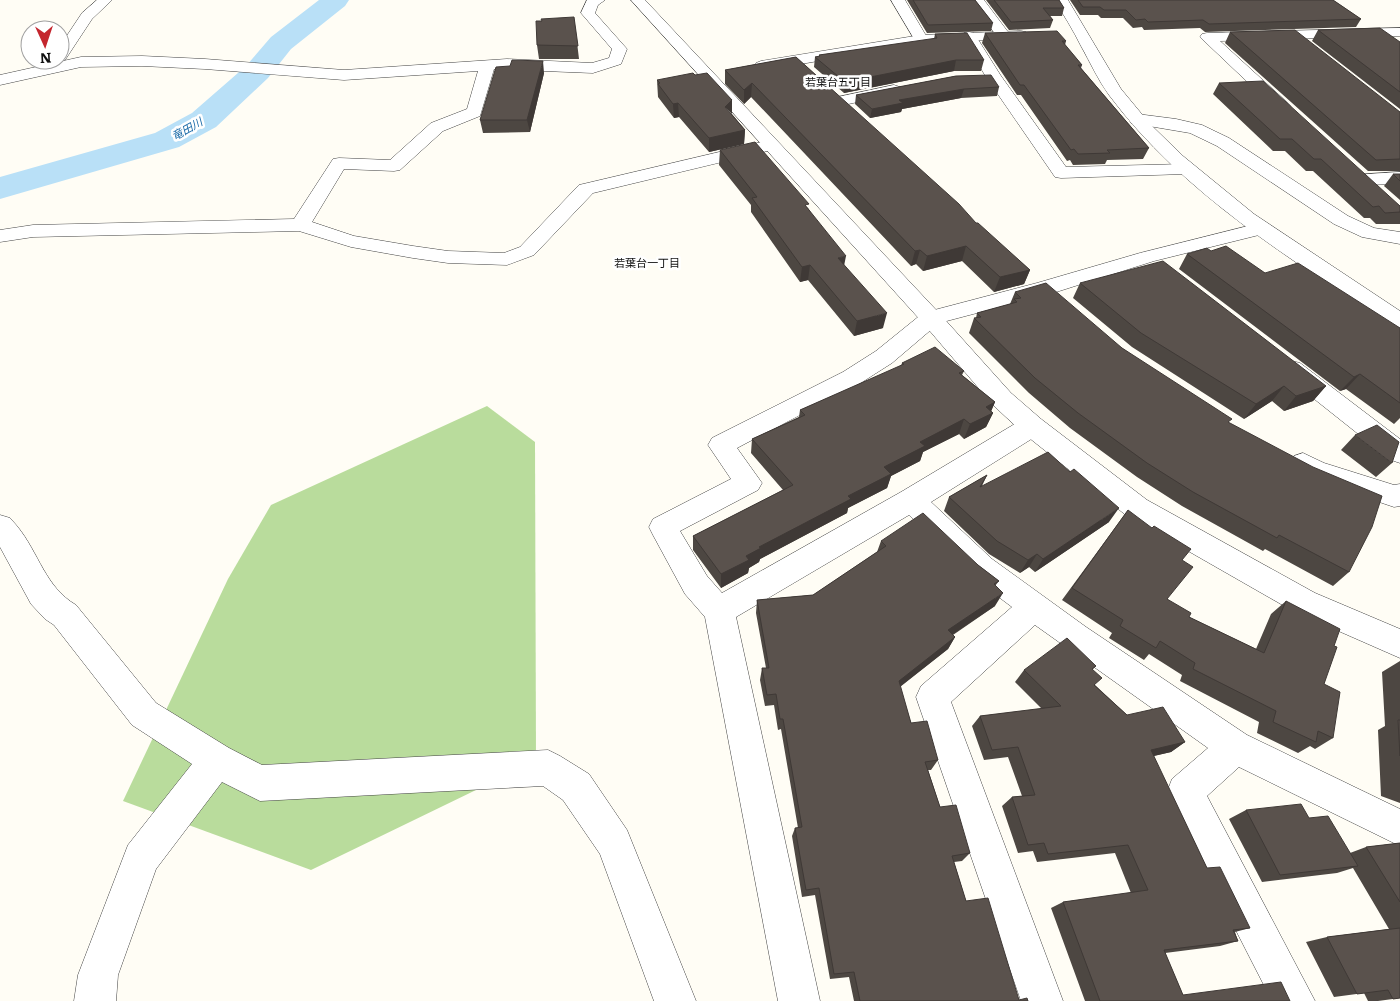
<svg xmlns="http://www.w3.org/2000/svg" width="1400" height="1001" viewBox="0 0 1400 1001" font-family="Literata,'Noto Sans JP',serif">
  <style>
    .forest { fill: #b9dc9c }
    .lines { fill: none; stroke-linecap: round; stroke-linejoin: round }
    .river { fill: #b9e0f7; fill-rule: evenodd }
    .minor-casing { stroke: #444; stroke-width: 1 }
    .tertiary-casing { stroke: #444; stroke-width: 1 }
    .minor { fill: #fff; fill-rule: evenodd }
    .tertiary { fill: #fff; fill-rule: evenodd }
    .wall { fill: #4d4742 }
    .shaded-wall { fill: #3f3936 }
    .building { fill: #5a524d; stroke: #3f3936 }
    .labels { text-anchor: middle; stroke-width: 5; stroke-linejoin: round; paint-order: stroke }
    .far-neighbourhood-label { font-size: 11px; fill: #111; stroke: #fff }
    .far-water-label { font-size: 11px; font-style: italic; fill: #1768a6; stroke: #fff }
  </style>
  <rect width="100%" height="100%" fill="#fffdf5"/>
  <!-- forest -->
  <path class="forest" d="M487 406 535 442 536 761 311 870 123 801 228 579 271 505Z"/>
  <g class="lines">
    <!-- river -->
    <path class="river" d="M319 0H349L345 6 291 49 268 78 216 127 179 147 0 199V177L155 133 192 113 246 66 271 37Z"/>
    <defs>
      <path id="minor" d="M97 0H112L92 19 65 60H55H60V46L82 13Z
        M587 0H605L598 5 595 13 627 49 621 64 593 73 494 69 480 116 443 131 400 170 394 171 344 169 312 222 354 236 413 246 448 251 504 253 520 247 579 185 770 140 776 141 779 145 776 149 593 193 534 255 507 265 448 263 413 258 351 247 299 231 33 237 0 242V230L33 225 294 219 333 159 339 158 390 160 431 123 467 109 478 71 344 80 205 69 142 66 81 67 0 85V75L81 57 142 56 205 59 344 70 507 59 592 63 609 58 612 49 581 13Z
        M891 0H905L928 39 926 42H916Z
        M970 0H984L1011 36 1009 39H999Z
        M1400 28V36L1220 41 1289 104 1291 107 1289 110H1277L1200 37 1202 34 1207 33Z
        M969 32 974 33 1001 76 1066 167 1185 164 1191 165 1194 169 1191 173 1185 174 1061 178 1055 177 986 77 962 36 964 33Z
        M894 85 900 87 902 90 900 93 839 106 833 104 831 101 833 98Z
        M1137 114 1176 119 1202 125 1229 138 1348 216 1374 228 1400 232V244L1362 237 1334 224 1217 146 1190 133 1131 123 1129 119 1131 115Z
        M1400 172V184L1361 185 1354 183 1352 179 1354 175Z
        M1260 223 1267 225 1270 229 1267 233 1154 261 1053 293 939 323 892 363 859 384 737 448 762 483 758 490 680 531 707 576 722 593 901 492 1023 419 1032 417 1041 419 1045 426 1041 433 931 502 992 559 1086 627 1247 735 1400 809V846L1239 767 1207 796 1315 1001H1272L1172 805 1167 792 1172 779 1208 748 1035 625 951 702 1063 1001H1021L916 697 921 686 1012 607 972 577 909 515 736 617 820 1001H778L705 617 685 594 653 535 649 527 653 519 731 479 708 445 712 438 843 372 876 351 923 313 1037 283 1140 253Z
        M1292 361 1300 363 1400 439V463L1391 460 1284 375 1280 369 1284 363Z
        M1303 453 1324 463 1394 485 1400 484V506L1394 507 1306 477 1294 470 1290 463 1294 456Z
        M0 515 10 518 17 526C39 553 45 587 76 605L156 703 229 748 262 765 548 750 560 756 589 774 627 830 696 1001H654L600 854 563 800 543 786 260 801 222 782 156 869 118 975 116 1001H74L78 975 128 845 192 764 132 725 54 625 45 619 31 604 0 547Z"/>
      <path id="tertiary" d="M631 0H645L939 313 1011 393 1041 419 1147 500 1315 593 1400 629V658L1293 611 1127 516 1023 433 993 405 923 323Z
        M1054 0H1068L1121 89 1150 124 1183 156 1254 214 1400 311V328L1392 326C1291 259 1183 194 1109 95 1098 80 1090 62 1081 46 1073 30 1064 15 1054 0Z
        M1021 31 1026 32 1028 35 1026 38 921 43 761 71 756 69 753 66 756 63 761 61 921 35Z"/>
    </defs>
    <!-- minor casing -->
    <use href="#minor" class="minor-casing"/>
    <!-- tertiary casing -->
    <use href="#tertiary" class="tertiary-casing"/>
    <!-- minor -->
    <use href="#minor" class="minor"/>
    <!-- tertiary -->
    <use href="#tertiary" class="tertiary"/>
  </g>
  <!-- wall -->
  <path class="wall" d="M907 0H975L993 23 991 31 927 33Z
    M986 0H1059L1064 8 1062 16H1050L1053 20 1050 28 1009 30Z
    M1070 0H1333L1361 19 1356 27 1205 32 1200 28 1144 30 1142 27 1133 28 1123 18H1101L1098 15H1080Z
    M574 17 579 59H539L537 45Z
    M1318 30 1400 42V109L1312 41Z
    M1230 32 1400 112V171H1368L1225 43Z
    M985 33 1066 41 1065 45 1082 65 1081 68 1149 148 1143 159 1107 160 1105 164 1073 165 1070 160 1067 161 1021 95H1017L982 43Z
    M935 34 984 60 981 71H954L844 93 814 67 815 57 819 56V55L934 39Z
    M796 57 976 223 1030 270 1024 284 994 292 962 261 923 271 916 264 911 266 751 97 744 104 725 84V70Z
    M510 66 544 73 530 132 483 133 480 120Z
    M956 76 999 87 997 96 961 98 902 109 901 112 870 118 855 104 856 95Z
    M657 80 732 114 745 130 744 144 709 152 679 117 674 118 658 97Z
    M1219 83 1400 206V224H1376L1370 218H1364L1313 171H1306L1285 151H1273L1213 94Z
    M720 150 808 208 883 328 854 336 808 280 800 282 751 212V205L719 165Z
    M1393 174H1400V200L1384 186Z
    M1211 251 1400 328V418L1394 424 1346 389 1340 391 1179 269 1187 254Z
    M1080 283 1326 386 1313 401 1284 411 1272 401 1244 419 1132 347 1073 298Z
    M1015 292 1122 348 1229 423 1349 572 1333 586 1265 549 1263 551 1182 506 1137 477 1070 428 1029 393 969 333 974 318H976L977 313 1010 304Z
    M902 363 964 371 962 375 995 402 991 411 993 413 986 427 964 439 959 434 923 452 920 461 891 476 887 488 848 508 847 513 760 559 759 562 749 568 748 573 721 588 693 550V536L783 490 751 453 752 439 799 417 800 410 901 366Z
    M1355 435 1392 463 1376 477 1341 450Z
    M987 475 982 486 1109 522 1035 572 1029 567 1020 573 989 554 944 511 949 497Z
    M1128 510 1182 560 1167 599 1189 617 1256 649 1271 614 1286 601 1334 646 1324 684 1333 738 1315 749 1310 746 1298 753 1257 733 1259 722 1180 681 1182 675 1149 654 1144 660 1109 638 1112 633 1062 600Z
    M881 541 978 565 999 581 995 586V606L953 635 955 637 948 649 900 687 911 723 938 760 931 770H928L940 807 970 853 962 861 954 862 966 901 1019 1000 1028 1001H854L849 977 830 979 815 895 802 897 792 836 795 828H798L781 729 778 730 774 705 765 706 760 680 762 668H766L756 613 757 600 813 595 877 552Z
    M1400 661V803L1381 796 1378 730 1385 726 1382 672Z
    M1096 666 1092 670 1095 685 1127 715 1185 742 1171 752 1153 756 1207 868 1250 928 1235 932 1238 941 1220 946 1165 953 1183 995 1290 1001H1085L1051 908 1063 902 1131 893 1115 853 1037 862 1033 851 1018 853 1002 806 1012 797 1022 796 1008 757 984 760 972 726 980 716 1042 709 1015 682 1024 670Z
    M1246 810 1309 818 1350 853 1366 847 1400 843V998L1378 1001H1368L1364 993 1334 997 1306 942 1327 937 1389 929 1353 868 1337 873 1262 882 1229 819Z"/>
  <!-- shaded-wall -->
  <path class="shaded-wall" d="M956 60 954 71 844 93 845 82Z
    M543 61 544 73 530 132 527 120Z
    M752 83 751 97 744 104V90Z
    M964 89 961 98 902 109 901 112 870 118 872 109 899 100Z
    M732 100V114L725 107Z
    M678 103 679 117 674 118 673 104Z
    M745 130 744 144 709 152V138Z
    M966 246 962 261 923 271 927 256Z
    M920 250 916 264 911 266 915 251Z
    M846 256 843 271 838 258Z
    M810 265 808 280 800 282 802 267Z
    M1030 270 1024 284 994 292 1000 277Z
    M887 313 883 328 854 336 857 321Z
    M1360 374 1346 389 1340 391 1354 377Z
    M1284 386 1272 401 1244 419 1256 404Z
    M1326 386 1313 401 1284 411 1296 396Z
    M995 402 990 414 993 413 986 427 964 439 970 424 986 407Z
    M964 419 959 434 923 452 920 461 891 476 887 488 848 508 847 513 760 559 759 562 749 568 748 573 721 588V574L759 547 848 496 884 467 920 442Z
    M1119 508 1109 522 1035 572 1043 559Z
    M1037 554 1029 567 1020 573 1028 560Z
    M1003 593 995 606 941 642 948 630Z
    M955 637 948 649 893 692 899 681Z
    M1185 742 1171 752 1137 760 1151 750Z"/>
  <!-- building -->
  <path class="building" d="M913 0H975L993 23 928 25Z
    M994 0H1059L1064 8H1043L1053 20 1011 22Z
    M1078 0H1333L1361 19 1209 24 1203 20 1148 22 1145 19 1136 20 1126 10H1104L1100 7H1083Z
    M574 17 578 46 537 45 536 21H542L541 19Z
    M1380 28 1400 42V92L1318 30Z
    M1295 30 1400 112V159L1376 160 1230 32Z
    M1057 31 1066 41H1062L1082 65H1078L1149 148 1107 150 1110 153 1078 154 1074 149 1071 150 1024 85H1020L985 33Z
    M967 33 984 60H956L845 82 815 57 820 56 819 55 937 38 935 34Z
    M796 57 959 204 976 223H978L1030 270 1000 277 966 246 927 256 920 250 915 251 752 83 744 90 725 70Z
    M512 60 543 61 527 120H480L496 67 510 66Z
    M693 73 695 75 707 73 732 100 725 107 745 130 709 138 678 103 673 104 658 84 660 83 657 80Z
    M991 75 999 87 964 89 899 100 903 103 872 109 856 95 956 76Z
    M1263 81 1400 206V212L1385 213 1379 206 1373 207 1321 159H1314L1292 139H1280L1219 83Z
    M755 142 809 204 805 205 846 256 838 258 887 313 857 321 810 265 802 267 752 198 757 197 720 150Z
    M1393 174H1400V181Z
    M1226 246 1265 273 1298 263 1400 328V403L1360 374 1354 377 1187 254 1207 248 1211 251Z
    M1163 261 1326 386 1296 396 1284 386 1256 404 1141 333 1080 283Z
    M1046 283 1122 348 1232 419 1228 422 1313 467 1382 496 1372 527 1349 572 1279 535 1277 538 1193 492 1147 463 1078 413 1035 378 974 318 981 317 977 313 1017 302 1014 299 1021 298 1015 292Z
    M935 347 964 371 959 373 995 402 986 407 993 413 970 424 964 419 920 442 925 446 884 467 891 474 848 496 851 499 759 547 761 548 746 556 749 560 721 574 693 536 793 485 752 439 805 415 800 410 904 364 902 363Z
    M1377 425 1399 442 1392 463 1355 435Z
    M1048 452 1070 472 1074 469 1119 508 1043 559 1037 554 1028 560 997 541 949 497 987 475 980 487Z
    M1128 510 1152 528 1154 526 1191 549 1182 560 1193 567 1167 599 1191 613 1189 617 1264 653 1286 601 1340 629 1334 646 1337 647 1324 684 1340 692 1333 738 1318 731 1316 742 1273 722 1276 711 1193 669 1195 663 1160 641 1156 648 1120 626 1123 620 1072 588Z
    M923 513 978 565 999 581 994 584 1003 593 948 630 955 637 899 681 911 723 927 721 938 760 925 762 940 807 956 805 970 853 952 856 966 901 988 898 1019 1000 1027 998 1028 1001H860L854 972 834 974 819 888 806 890 795 828 802 827 783 719H780L776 694 767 695 762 668H769L757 600 813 595 886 546 881 541Z
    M1067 638 1096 666 1092 669 1102 678 1094 685 1127 715 1163 707 1185 742 1151 750 1207 868 1220 867 1250 928 1233 930 1238 941 1164 950 1183 995 1281 982 1290 1001H1100L1063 902 1148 890 1128 845 1048 854 1044 843 1028 845 1012 797 1035 795 1018 747 992 750 980 716 1061 706 1024 670Z
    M1398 720H1400V756Z
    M1301 804 1309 818 1328 816 1358 866 1280 875 1246 810Z
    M1400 843V902L1366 847Z
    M1400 928V998L1393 999 1388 990 1357 994 1327 937Z"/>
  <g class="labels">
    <!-- far-neighbourhood labels -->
    <g class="far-neighbourhood-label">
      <text x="838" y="86">若葉台五丁目</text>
      <text x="647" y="267">若葉台一丁目</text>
    </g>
    <!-- far-water labels -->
    <g class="far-water-label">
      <text transform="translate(187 129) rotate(-29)" y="4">竜田川</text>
    </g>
  </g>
  <!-- north arrow -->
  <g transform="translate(45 45) rotate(177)"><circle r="24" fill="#ffffff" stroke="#a0a0a0"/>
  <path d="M0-4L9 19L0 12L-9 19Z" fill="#c4262e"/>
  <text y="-8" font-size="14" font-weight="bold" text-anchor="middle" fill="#111111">N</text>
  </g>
</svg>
